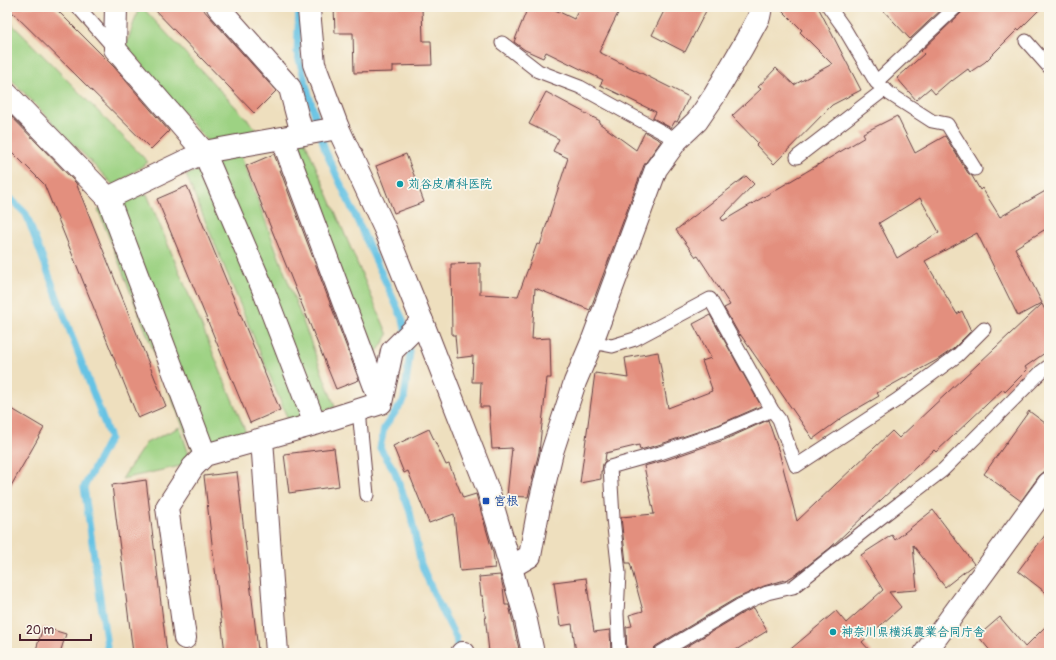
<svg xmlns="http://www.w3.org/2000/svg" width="1056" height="660" viewBox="0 0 1056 660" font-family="Pangolin,'Klee One',sans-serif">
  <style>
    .green { fill: #9dd283; stroke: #747857 }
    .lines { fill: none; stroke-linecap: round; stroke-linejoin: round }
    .stream { stroke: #66c3e4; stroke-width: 7 }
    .building { fill: #e38f7e; fill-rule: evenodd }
    .lane-casing { stroke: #633c41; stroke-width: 15 }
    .street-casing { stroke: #633c41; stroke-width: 24 }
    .secondary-casing { stroke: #633c41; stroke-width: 24 }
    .lane { stroke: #fff; stroke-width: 13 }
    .street { stroke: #fff; stroke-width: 22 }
    .secondary { stroke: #fff; stroke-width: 22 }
    .culture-dot { fill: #0f9aa8; stroke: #fbf7ec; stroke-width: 1.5 }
    .transit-dot { fill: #1a4fb4; stroke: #fbf7ec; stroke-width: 1.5 }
    .labels { text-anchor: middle; stroke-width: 3.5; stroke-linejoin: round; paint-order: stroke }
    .culture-label { font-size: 12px; font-weight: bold; fill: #0d838f; stroke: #fbf7ec; text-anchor: start }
    .transit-label { font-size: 12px; font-weight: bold; fill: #164399; stroke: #fbf7ec; text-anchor: start }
  </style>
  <rect width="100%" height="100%" fill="#fbf7ec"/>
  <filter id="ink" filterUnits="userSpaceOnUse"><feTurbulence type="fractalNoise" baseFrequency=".025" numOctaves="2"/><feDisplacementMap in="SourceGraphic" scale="8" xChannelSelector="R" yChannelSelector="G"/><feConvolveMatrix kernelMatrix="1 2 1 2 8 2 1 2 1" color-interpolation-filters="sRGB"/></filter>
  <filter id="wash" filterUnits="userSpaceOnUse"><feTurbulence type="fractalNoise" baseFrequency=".012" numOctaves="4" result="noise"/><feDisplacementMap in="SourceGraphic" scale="16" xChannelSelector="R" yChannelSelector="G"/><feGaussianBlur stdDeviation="0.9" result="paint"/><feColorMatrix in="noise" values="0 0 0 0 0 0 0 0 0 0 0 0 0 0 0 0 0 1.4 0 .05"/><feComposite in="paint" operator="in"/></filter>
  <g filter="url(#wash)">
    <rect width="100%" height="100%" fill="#eedfbe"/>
    <!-- green -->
    <path class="green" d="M139 7H142L259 132 208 142 126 46Z
      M7 19 148 162 114 186 7 75Z
      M304 139 388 335 373 358 292 145Z
      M240 153 335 407 289 422 186 175Z
      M147 194 247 435 193 452 98 209Z
      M180 427 190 458 185 465 122 479 146 443Z"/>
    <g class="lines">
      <!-- stream -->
      <path class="stream" d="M299 7 297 53 325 150 403 320 410 352 404 400 384 428 380 448 394 470 410 512 421 564 435 596 456 638 458 651
        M7 195 26 214 110 438 84 487 108 653"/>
    </g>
    <g id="blocks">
      <!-- building -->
      <path class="building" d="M7 7H54L114 67 169 131 151 149Z
        M152 7H201L276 91 254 113Z
        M334 7H422L423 41H431L432 65 393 66V72L354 73 353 33H335Z
        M528 7H549L574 19 580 7H621L599 52 689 97 677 122 675 121 671 128 653 118 656 112 600 85 603 80 546 52 543 58 525 50 514 42Z
        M666 7H708L685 52 652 35Z
        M779 7H818L861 90 832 105 774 164 756 145 758 143 732 116 761 89 758 87 776 68 794 85 832 64 800 32 802 30Z
        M880 7H944L910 39Z
        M964 7H1042L1019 30 1018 29 985 62 970 72 968 69 952 81 951 80 935 94 930 88 916 100 897 78 924 54 921 51 961 13Z
        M546 92 600 121 599 123 636 150 645 132 661 141 644 165 590 310 535 288 532 339 550 338 551 378H547L539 452 528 497 507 496 512 448 492 449 489 407H480L481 382H472L473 356 457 358 455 335H452L451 264 480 263V294L518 296 537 244 540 245 568 158 553 151 559 139 529 124Z
        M7 112 76 183 166 406 138 418 44 184 7 147Z
        M897 116 915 153 945 136 968 173 972 176 980 190 982 188 1000 217 1049 189V227L1015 248 1042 303 1018 316 977 233 925 261 957 314 962 311 971 331 953 349 937 360 877 393 879 396 843 417 813 439 740 334V336L724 308 730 305 698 256 696 257 676 230 746 176 754 184 721 218 723 221 865 137 863 133ZM920 198 939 232 897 258 879 223Z
        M274 154 359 380 336 389 246 166Z
        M406 154 424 202 394 213 376 166Z
        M187 186 280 410 250 423 157 199Z
        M1042 304 1049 318V350L1025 367 1027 370 1005 392 1003 389 936 452 934 450 830 548 798 573 788 579 764 586 735 599 656 646 653 649 652 653H627L626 627 632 626 629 615 643 611 630 563H626L621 517 654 514 644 466 663 461 724 440 768 420 779 452 797 521 892 431 899 438Z
        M710 315 761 406 718 425 658 445 640 450 639 445 606 453 605 461 603 464 602 471H601V479L580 483 595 373 628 378 625 358 658 352 668 408 712 391 711 389H712L702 361 711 358 693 324Z
        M7 406 44 428 7 493Z
        M1029 411 1049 426V466L1045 471 1039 476 1021 501 984 474Z
        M429 429 446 465 449 464 463 498 476 494 493 553 495 568 460 571 454 514 429 523 408 471 404 473 393 446Z
        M334 448 339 486 289 493 284 454Z
        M237 472 258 650 225 653 204 476Z
        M146 480 167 653H133L112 485Z
        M933 510 974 564 973 565 945 587 913 545 917 590 889 592 901 607 862 642 872 653H786L836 611 846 623 883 590 861 555 892 535 895 540Z
        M1049 530V595L1018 571Z
        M500 575 503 587 505 605H509L519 649 489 652 483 596H481L479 577Z
        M586 578 594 632 610 630 611 653H576L572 624 560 626 554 582Z
        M754 608 767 631 731 653H676L743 613Z
        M1000 617 1025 647 1049 623V653H992L978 636Z
        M43 627 66 634 60 653H35Z"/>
    </g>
  </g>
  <g filter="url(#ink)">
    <use href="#blocks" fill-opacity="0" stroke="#633c41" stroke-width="1"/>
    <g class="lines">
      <defs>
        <path id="lane" d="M78 7 115 49
          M829 7 844 28 876 82 890 94 932 121 947 124 975 169
          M1026 41 1049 67
          M502 43 538 71 580 87 627 113 677 140
          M876 82 956 7
          M797 157 885 89
          M592 342 612 346 635 339 710 299 772 410 779 419 796 466 897 400 958 355 984 329
          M359 410 367 495
          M619 653 617 614 619 573 613 518 610 467 660 453 721 432 772 410
          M660 653 739 606 767 593 793 587 879 519 943 470 1041 372 1049 366"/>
        <path id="street" d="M116 7 115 49 204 152 263 289 315 424
          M218 7 290 88 302 134
          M7 94 108 198
          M282 138 381 403
          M262 439 277 653
          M205 455 108 198 204 152 282 138 338 128
          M511 567 530 556 539 507 552 452 575 382 592 342 656 169 677 140 697 121 714 96 742 48 759 17 761 7
          M185 638 167 507 193 467 205 455 315 424 381 403 392 351 422 321
          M462 653H464"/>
        <path id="secondary" d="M310 7 309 10 314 64 338 128 385 229 422 321 488 490 525 616 533 653
          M925 653 1049 483"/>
      </defs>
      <!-- lane casing -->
      <use href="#lane" class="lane-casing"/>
      <!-- street casing -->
      <use href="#street" class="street-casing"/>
      <!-- secondary casing -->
      <use href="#secondary" class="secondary-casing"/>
      <!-- lane -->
      <use href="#lane" class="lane"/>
      <!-- street -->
      <use href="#street" class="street"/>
      <!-- secondary -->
      <use href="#secondary" class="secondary"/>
    </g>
  </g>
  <!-- markers -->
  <g class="culture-dot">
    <circle cx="400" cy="184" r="4"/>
    <circle cx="833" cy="632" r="4"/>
  </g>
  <rect class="transit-dot" x="482" y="497" width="8" height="8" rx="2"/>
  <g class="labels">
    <!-- culture labels -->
    <g class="culture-label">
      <text x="408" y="188">苅谷皮膚科医院</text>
      <text x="841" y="636">神奈川県横浜農業合同庁舎</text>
    </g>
    <!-- transit labels -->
    <g class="transit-label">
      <text x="494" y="505">宮根</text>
    </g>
  </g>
  <!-- margin -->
  <rect width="1056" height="660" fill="none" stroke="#fbf7ec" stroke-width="24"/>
  <!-- scale -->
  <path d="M20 634v6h71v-6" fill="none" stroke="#4a1f2b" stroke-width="2"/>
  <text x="26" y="634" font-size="12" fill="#4a1f2b" stroke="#fbf7ec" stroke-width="3" paint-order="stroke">20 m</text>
</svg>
